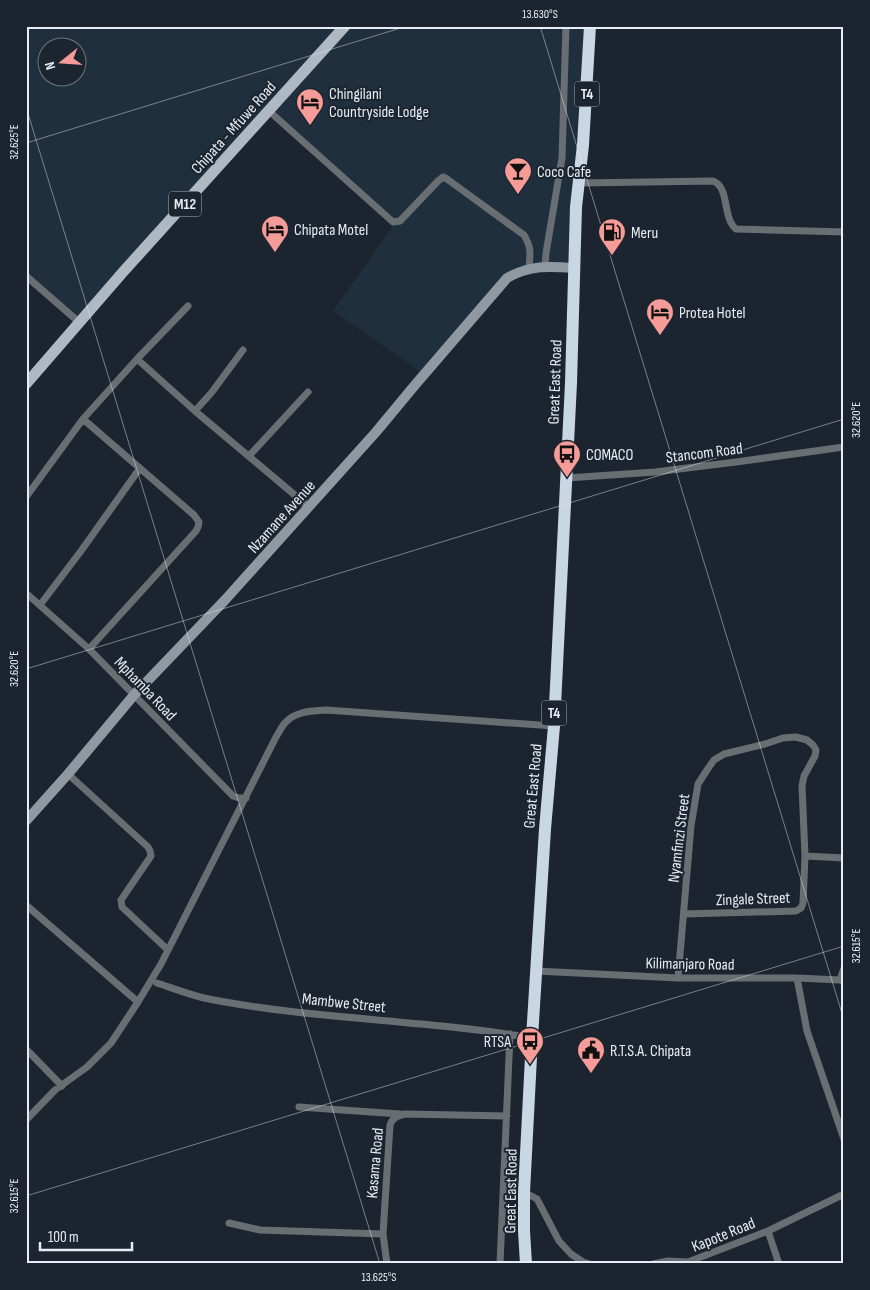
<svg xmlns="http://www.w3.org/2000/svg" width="870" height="1290" font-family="'Sofia Sans Condensed',sans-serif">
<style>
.built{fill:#202f3d;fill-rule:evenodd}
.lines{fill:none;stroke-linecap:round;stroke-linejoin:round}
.street{stroke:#696e73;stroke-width:7}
.secondary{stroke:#9098a1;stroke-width:10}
.primary{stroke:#aeb9c4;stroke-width:11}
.highway{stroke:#c9d6e4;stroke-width:12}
.ticks{fill:none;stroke:#e6edf4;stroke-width:1;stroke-opacity:0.45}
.labels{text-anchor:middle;stroke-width:4;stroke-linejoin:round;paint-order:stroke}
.shield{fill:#1c252f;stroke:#a9b1b9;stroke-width:1}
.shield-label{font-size:15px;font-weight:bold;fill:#e6edf4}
.poi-label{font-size:16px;fill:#e6edf4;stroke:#1c252f;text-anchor:start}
.street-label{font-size:16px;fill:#e6edf4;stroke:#1c252f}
.neatline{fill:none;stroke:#e6edf4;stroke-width:2}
.ticks-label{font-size:12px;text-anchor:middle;fill:#e6edf4}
</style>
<rect width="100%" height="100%" fill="#1c252f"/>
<!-- built -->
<path class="built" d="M26 26H585L574 268 507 278 424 374 333 311 396 222 269 112 80 323 26 273ZM48 48H78V78H48Z"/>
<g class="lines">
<!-- street -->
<path class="street" d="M269 111 393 222 400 221 438 181 443 177 447 179 524 235C532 248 530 255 529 268
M579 183 713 181C730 187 722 218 736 229L844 232
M545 266 546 253 562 158 566 26
M26 276 80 323
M137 359 195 411 309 507
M195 411 212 392 243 350
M83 419 194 515 199 522 198 527 196 531 89 649
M249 456 308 392
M567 478 655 472 736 462 844 447
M26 497 83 419 137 359 188 306
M26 593 89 649 233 796 239 798H246
M40 605 81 551 140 468
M68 774 148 847 150 851 151 856 121 900 122 907 168 950
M805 856 844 858
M26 905 138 1002
M536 971 678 978H797L840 980 844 981
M678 978 691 826 698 784 707 770 714 760 724 754 765 744 783 738 796 737 807 740 813 745 816 750 815 756 804 776 802 786 805 856 803 903 801 908 796 911 684 914
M797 978 807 1031 844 1139
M840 980 844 968
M157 983C172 988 188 994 204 998 312 1020 423 1019 532 1038
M26 1049 62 1086
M299 1107 400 1114
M26 1120 55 1090 87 1067 111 1043 138 1002 161 964 276 737C279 733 281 727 285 723 295 711 312 711 326 710L554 726
M524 1192 537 1199 559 1241 571 1254 583 1262 590 1264
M229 1223 260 1230 383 1234
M768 1231 844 1194
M387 1264 383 1234 390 1125C393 1117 397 1116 405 1114L507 1116
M500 1264 510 1034
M653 1264 668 1261 688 1262 768 1231 779 1264"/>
<!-- secondary -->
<path class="secondary" d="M26 821 68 774 134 695 225 600 376 432 415 385 507 278C530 265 549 266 574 268"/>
<!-- primary -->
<path class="primary" d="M26 384 123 272 345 26"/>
<!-- highway -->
<path class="highway" d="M526 1264 524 1231V1192L532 1038 545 829 554 726 571 383 576 207 583 145 590 26"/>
</g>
<!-- ticks -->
<path class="ticks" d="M540 26 844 1020M26 107 380 1264M26 143 407 26M26 669 844 419M26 1196 844 946"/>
<!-- icons -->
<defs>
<g id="hotel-pin" transform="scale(1.4375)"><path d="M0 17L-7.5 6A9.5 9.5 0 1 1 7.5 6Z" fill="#f59b98" stroke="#1c252f"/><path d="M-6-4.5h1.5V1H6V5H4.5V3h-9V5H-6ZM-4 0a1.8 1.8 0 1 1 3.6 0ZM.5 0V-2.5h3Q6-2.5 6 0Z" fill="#111"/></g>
<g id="bar-pin" transform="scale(1.4375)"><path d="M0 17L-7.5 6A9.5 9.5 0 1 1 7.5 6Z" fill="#f59b98" stroke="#1c252f"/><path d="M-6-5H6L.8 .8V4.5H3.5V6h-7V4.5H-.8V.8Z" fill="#111"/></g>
<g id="fuel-pin" transform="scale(1.4375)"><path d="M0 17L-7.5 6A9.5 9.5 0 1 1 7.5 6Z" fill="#f59b98" stroke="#1c252f"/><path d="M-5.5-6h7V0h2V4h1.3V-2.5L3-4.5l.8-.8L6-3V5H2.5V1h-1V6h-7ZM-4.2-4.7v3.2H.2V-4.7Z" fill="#111"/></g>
<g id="bus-pin" transform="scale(1.4375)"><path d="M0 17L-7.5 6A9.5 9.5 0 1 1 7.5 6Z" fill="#f59b98" stroke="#1c252f"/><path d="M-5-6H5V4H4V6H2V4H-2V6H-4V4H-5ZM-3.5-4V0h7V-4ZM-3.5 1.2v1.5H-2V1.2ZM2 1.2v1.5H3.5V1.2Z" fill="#111"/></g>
<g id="civic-pin" transform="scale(1.4375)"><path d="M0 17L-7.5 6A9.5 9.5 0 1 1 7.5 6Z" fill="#f59b98" stroke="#1c252f"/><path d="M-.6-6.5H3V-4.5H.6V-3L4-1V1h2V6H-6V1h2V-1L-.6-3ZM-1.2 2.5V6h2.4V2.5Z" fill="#111"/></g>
</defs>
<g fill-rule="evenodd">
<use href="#hotel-pin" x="310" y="102"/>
<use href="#bar-pin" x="518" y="171"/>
<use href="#hotel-pin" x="275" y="229"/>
<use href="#fuel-pin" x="612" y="232"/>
<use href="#hotel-pin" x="660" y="312"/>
<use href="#bus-pin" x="567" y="454"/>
<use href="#bus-pin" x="530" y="1041"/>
<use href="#civic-pin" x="591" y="1050"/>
</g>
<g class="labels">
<!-- shield labels -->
<g class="shield">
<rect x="574.5" y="81.5" width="25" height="25" rx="4"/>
<rect x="169" y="191.5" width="32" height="25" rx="4"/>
<rect x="541.5" y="700.5" width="25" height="25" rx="4"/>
</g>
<g class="shield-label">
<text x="587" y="99">T4</text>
<text x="185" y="209">M12</text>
<text x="554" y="718">T4</text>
</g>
<!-- poi labels -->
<g class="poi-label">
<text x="329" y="99">Chingilani<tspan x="329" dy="18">Countryside Lodge</tspan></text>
<text x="537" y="177">Coco Cafe</text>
<text x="294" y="235">Chipata Motel</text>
<text x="631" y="238">Meru</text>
<text x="679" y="318">Protea Hotel</text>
<text x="586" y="460">COMACO</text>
<text x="511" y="1047" text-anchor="end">RTSA</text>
<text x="610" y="1056">R.T.S.A. Chipata</text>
</g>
<!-- street labels -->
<g class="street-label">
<text transform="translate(233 127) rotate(-48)" y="6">Chipata - Mfuwe Road</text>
<text transform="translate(554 382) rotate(-88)" y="6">Great East Road</text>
<text transform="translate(704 452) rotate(-7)" y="6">Stancom Road</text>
<text transform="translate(281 516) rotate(-48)" y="6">Nzamane Avenue</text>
<text transform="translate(146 688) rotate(46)" y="6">Mphamba Road</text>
<text transform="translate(532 786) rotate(-85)" y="6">Great East Road</text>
<text transform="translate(678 838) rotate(-83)" y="6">Nyamfinzi Street</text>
<text transform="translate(753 898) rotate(-2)" y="6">Zingale Street</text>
<text transform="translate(690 963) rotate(1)" y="6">Kilimanjaro Road</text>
<text transform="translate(344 1002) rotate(6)" y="6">Mambwe Street</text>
<text transform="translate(374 1163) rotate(-85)" y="6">Kasama Road</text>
<text transform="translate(510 1191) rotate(-89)" y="6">Great East Road</text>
<text transform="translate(723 1234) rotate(-22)" y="6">Kapote Road</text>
</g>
</g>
<!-- border -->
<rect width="870" height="1290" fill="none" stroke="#1c252f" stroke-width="55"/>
<!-- north arrow -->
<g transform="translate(62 62) rotate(253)"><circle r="24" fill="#1c252f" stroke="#6d757e"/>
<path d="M0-4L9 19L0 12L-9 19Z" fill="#f59b98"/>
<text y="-8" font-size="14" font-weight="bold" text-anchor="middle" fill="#e6edf4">N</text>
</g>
<!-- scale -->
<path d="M40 1242v8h92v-8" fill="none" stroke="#e6edf4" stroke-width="2.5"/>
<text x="48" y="1242" font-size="15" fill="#e6edf4" stroke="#1c252f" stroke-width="4" paint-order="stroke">100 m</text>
<rect x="28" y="28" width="814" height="1234" class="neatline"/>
<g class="ticks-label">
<text x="540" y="18">13.630°S</text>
<text transform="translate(14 142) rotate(-90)" y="4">32.625°E</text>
<text transform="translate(856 420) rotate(-90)" y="4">32.620°E</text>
<text transform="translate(14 669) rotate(-90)" y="4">32.620°E</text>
<text transform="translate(856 946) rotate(-90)" y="4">32.615°E</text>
<text transform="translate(14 1196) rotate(-90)" y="4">32.615°E</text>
<text x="379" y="1281">13.625°S</text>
</g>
</svg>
